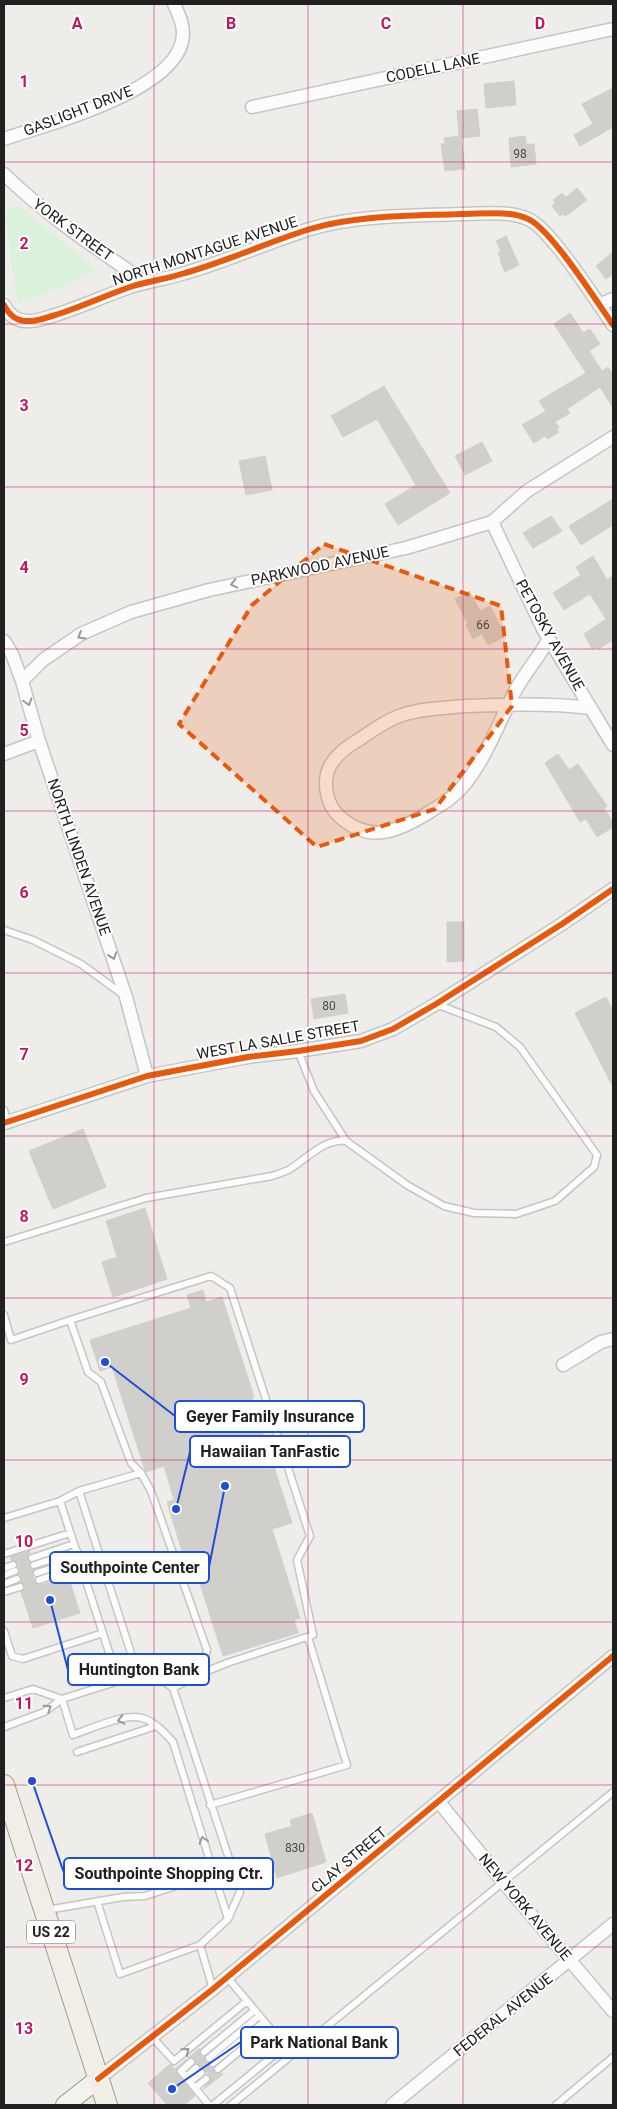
<svg xmlns="http://www.w3.org/2000/svg" width="617" height="2109" font-family="Roboto,sans-serif">
<style>
.park{fill:#daf2db}
.building{fill:#d1cfcc;stroke:#d1cfcb}
.lines{fill:none;stroke-linecap:round;stroke-linejoin:round}
.service-casing{stroke:#c5c5c4;stroke-width:9}
.minor-casing{stroke:#c5c5c4;stroke-width:15}
.secondary-casing{stroke:#959783;stroke-width:20}
.primary-casing{stroke:#a39c88;stroke-width:22}
.service{stroke:#fcfcfc;stroke-width:6}
.minor{stroke:#fcfcfc;stroke-width:12}
.secondary{stroke:#f2f3ed;stroke-width:18}
.primary{stroke:#f1ede7;stroke-width:20}
.cycleway-casing{stroke:#fff;stroke-width:9}
.cycleway{stroke:#e8590c;stroke-width:6}
.oneway{stroke:#999}
.marked{fill:#e8590c;fill-opacity:0.2;stroke:#e8590c;stroke-width:4;stroke-dasharray:10 6;stroke-linejoin:round}
.grid{fill:none;stroke:#c2185b;stroke-width:1;stroke-opacity:0.55}
.labels{text-anchor:middle;stroke-width:4;stroke-linejoin:round;paint-order:stroke}
.number-label{font-size:12px;fill:#4c4c4b}
.shield{fill:#fff;stroke:#636363;stroke-width:1}
.shield-label{font-size:14px;font-weight:bold;fill:#202020}
.street-label{font-size:15px;fill:#202020;stroke:#fff}
.grid-label{font-size:16px;text-anchor:middle;font-weight:bold;fill:#c2185b;stroke:#fff;stroke-width:4;stroke-linejoin:round;paint-order:stroke}
.leader{fill:none;stroke:#1d4ed8;stroke-width:2}
.callout-dot{fill:#1d4ed8;stroke:#fff;stroke-width:2}
.callout{fill:#fff;stroke:#1d4ed8;stroke-width:2}
.callout-label{font-size:16px;text-anchor:middle;font-weight:bold;fill:#202020}
</style>
<rect width="100%" height="100%" fill="#eeedea"/>
<!-- park -->
<path class="park" d="M14 207H20L97 270 61 287 18 304 5 216 8 209Z"/>
<!-- building -->
<path class="building" d="M514 81 516 105 486 108 484 84Z
M613 88V127L580 146 574 135 593 124 582 104Z
M477 109 480 136 461 138 465 169 445 171 441 144H445L444 138 459 136 457 111Z
M525 136 526 144H534L536 164 511 167 509 138Z
M577 188 587 200 566 216 563 214 560 216 552 206 555 203 553 200 562 193 566 197Z
M506 236 519 265 505 272 500 261 501 260 498 253 501 252 496 241Z
M613 252V274L606 279 596 266Z
M570 313 583 333 590 329 600 344 589 351 602 371 608 367 613 375V408L600 387 567 409 570 413 555 422 559 428 556 429 559 432 548 439 545 436 534 443 522 425 546 411 539 401 586 373 554 324Z
M384 386 450 493 398 525 385 504 416 485 377 419 343 437 331 416Z
M482 442 492 461 465 475 455 456Z
M265 456 272 490 246 495 239 461Z
M613 499V525L581 545 569 526Z
M551 516 562 531 533 548 523 533Z
M593 556 607 580 613 576V640L598 649 596 647 592 649 584 634 606 619 590 594 564 610 553 593 581 575 576 567Z
M469 591 480 611 490 606 506 636 488 645 482 634 473 639 466 625 468 624 455 599Z
M558 754 569 770 578 764 607 806 604 808 613 823V827L597 837 586 819 580 822 545 763Z
M447 922H464V961L447 962Z
M345 994 348 1013 314 1019 311 999Z
M606 997 613 1011V1087L575 1013Z
M83 1129 106 1187 53 1209 29 1151Z
M145 1208 167 1279 113 1297 102 1262 117 1257 106 1221Z
M203 1290 206 1302 222 1297 254 1397H252L264 1438 259 1439 268 1469 274 1467 292 1523 272 1529 300 1618 294 1620 298 1633 223 1656 190 1552 183 1554 167 1502 174 1500 164 1466 146 1472 145 1470 112 1367 100 1371 90 1340 191 1308 187 1295Z
M30 1551 27 1559 30 1562 29 1567 33 1570 32 1574 35 1583 41 1585 68 1576 80 1613 33 1628 21 1592 25 1586 21 1582 22 1578 19 1574 20 1570 17 1562 11 1560V1557Z
M312 1813 326 1862 277 1878 265 1834 292 1826 290 1820Z
M200 2048V2055L204 2057 205 2061 213 2068 215 2073 223 2074 203 2090 210 2081V2076L196 2063 194 2058H188Z
M187 2059 177 2068 176 2072 195 2096 184 2105H167L148 2083 170 2064 175 2069Z"/>
<g class="lines">
<!-- service casing -->
<g class="service-casing">
<path id="service" d="M4 930 33 940 81 964 125 996
M298 1051 314 1091 346 1141 407 1185 444 1206 474 1213 516 1214 555 1201 594 1167 597 1155 520 1047 496 1027 436 1004
M4 1110 7 1122
M4 1242 146 1198 272 1176C278 1174 285 1172 290 1169 308 1158 323 1139 346 1141
M4 1315 11 1340 70 1320 88 1372 101 1382 131 1463 141 1473 151 1491 207 1650 200 1674 173 1688
M70 1320 211 1276 230 1288 310 1536 297 1560 313 1635 227 1663 200 1674
M79 1491 138 1675
M60 1501 118 1680
M4 1518 60 1501 79 1491 141 1473
M4 1554 70 1533
M32 1558 74 1544
M34 1565 77 1551
M4 1568 13 1565
M37 1573 79 1559
M4 1575 15 1571
M39 1580 81 1566
M4 1584 17 1579
M4 1592 20 1587
M4 1631 12 1656 23 1659 103 1633
M4 1698 33 1689 62 1699 44 1712 4 1727
M77 1752 156 1726
M210 1805 347 1765 308 1637
M97 1901 120 1974 200 1945
M47 1910 123 1897 145 1896 214 1874
M213 1989 200 1945 228 1919 240 1892 173 1688 162 1680 138 1675 62 1699 73 1735C90 1729 124 1713 142 1718 154 1721 165 1733 173 1742L228 1919
M152 2037 174 2061 247 2001
M204 2052 255 2010
M209 2058 259 2016
M191 2062 181 2071 209 2105
M213 2063 264 2022
M218 2069 268 2027
M186 2077 196 2068
M190 2082 201 2073
M195 2088 206 2079
M213 2105 285 2046 227 1977
M231 2105 613 1792
M556 2105 613 2057"/>
</g>
<!-- minor casing -->
<g class="minor-casing">
<path id="minor" d="M252 107 613 29
M4 139C47 124 184 90 183 33 183 22 178 13 174 4
M4 174C47 216 96 248 145 282
M4 305C9 315 17 322 30 321 37 321 45 318 52 316 79 308 104 296 130 287 148 281 167 279 185 273 228 261 268 242 310 229 357 215 413 216 461 214 483 214 508 210 528 219 550 228 597 302 613 325
M599 305 613 299
M492 522 543 629 613 745
M549 639C539 657 524 674 514 693 498 724 480 774 453 796 446 803 436 807 428 813 397 832 369 844 339 816 328 806 324 789 327 774 331 758 346 747 360 739 373 730 387 720 402 715 423 708 445 708 466 706 508 704 549 703 591 708
M4 641 12 654 22 681 39 741 126 997 147 1076
M22 681 43 660 81 634 131 612 209 590 406 548 492 522 527 491 613 437
M4 754 39 741
M4 1123 147 1076 248 1057 298 1051 361 1041 393 1029 436 1004 562 924 613 889
M563 1365 601 1342 613 1339
M439 1802 504 1883 613 2011
M98 2079 213 1989 613 1656
M392 2105 613 1924"/>
</g>
<!-- secondary casing -->
<g class="secondary-casing">
<path id="secondary" d="M65 2105 98 2079"/>
</g>
<!-- primary casing -->
<g class="primary-casing">
<path id="primary" d="M4 1785 107 2105"/>
</g>
<!-- service -->
<use href="#service" class="service"/>
<!-- minor -->
<use href="#minor" class="minor"/>
<!-- secondary -->
<use href="#secondary" class="secondary"/>
<!-- primary -->
<use href="#primary" class="primary"/>
<!-- cycleway casing -->
<g class="cycleway-casing">
<path id="cycleway" d="M4 305C9 315 17 322 30 321 37 321 45 318 52 316 79 308 104 296 130 287 148 281 167 279 185 273 228 261 268 242 310 229 357 215 413 216 461 214 483 214 508 210 528 219 550 228 597 302 613 325
M4 1123 147 1076 248 1057 298 1051 361 1041 393 1029 436 1004 562 924 613 889
M98 2079 213 1989 613 1656"/>
</g>
<!-- cycleway -->
<use href="#cycleway" class="cycleway"/>
</g>
<!-- one-way arrows -->
<defs><path id="oneway-chevron" d="M-2-3.5L2.5 0L-2 3.5" fill="none" stroke-width="1.6" stroke-linecap="round" stroke-linejoin="round" transform="scale(1.25)"/></defs>
<g class="oneway">
<use href="#oneway-chevron" transform="translate(234 584) rotate(167)"/>
<use href="#oneway-chevron" transform="translate(81 636) rotate(150)"/>
<use href="#oneway-chevron" transform="translate(28 702) rotate(74)"/>
<use href="#oneway-chevron" transform="translate(113 956) rotate(71)"/>
<use href="#oneway-chevron" transform="translate(48 1708) rotate(-34)"/>
<use href="#oneway-chevron" transform="translate(121 1720) rotate(167)"/>
<use href="#oneway-chevron" transform="translate(203 1840) rotate(-108)"/>
<use href="#oneway-chevron" transform="translate(186 2051) rotate(-39)"/>
</g>
<!-- marked area -->
<path class="marked" d="M324 544 501 606 512 706 435 809 317 847 179 724 252 605Z"/>
<!-- grid -->
<path class="grid" d="M154 4V2105M308 4V2105M463 4V2105M4 162H613M4 324H613M4 487H613M4 649H613M4 811H613M4 973H613M4 1136H613M4 1298H613M4 1460H613M4 1622H613M4 1785H613M4 1947H613"/>
<g class="labels">
<!-- number labels -->
<g class="number-label">
<text x="520" y="158">98</text>
<text x="483" y="629">66</text>
<text x="329" y="1010">80</text>
<text x="295" y="1852">830</text>
</g>
<!-- shield labels -->
<rect class="shield" x="27" y="1920.5" width="48" height="23" rx="4"/>
<g class="shield-label">
<text x="51" y="1937">US 22</text>
</g>
<!-- street labels -->
<g class="street-label">
<text transform="translate(433 68) rotate(-12)" y="5">CODELL LANE</text>
<text transform="translate(78 111) rotate(-21)" y="5">GASLIGHT DRIVE</text>
<text transform="translate(73 230) rotate(36)" y="5">YORK STREET</text>
<text transform="translate(205 251) rotate(-18)" y="5">NORTH MONTAGUE AVENUE</text>
<text transform="translate(320 566) rotate(-12)" y="5">PARKWOOD AVENUE</text>
<text transform="translate(550 635) rotate(61)" y="5">PETOSKY AVENUE</text>
<text transform="translate(79 857) rotate(71)" y="5">NORTH LINDEN AVENUE</text>
<text transform="translate(278 1040) rotate(-10)" y="5">WEST LA SALLE STREET</text>
<text transform="translate(349 1860) rotate(-40)" y="5">CLAY STREET</text>
<text transform="translate(525 1907) rotate(50)" y="5">NEW YORK AVENUE</text>
<text transform="translate(503 2015) rotate(-39)" y="5">FEDERAL AVENUE</text>
</g>
</g>
<g class="grid-label">
<text x="77" y="29">A</text>
<text x="231" y="29">B</text>
<text x="386" y="29">C</text>
<text x="540" y="29">D</text>
<text x="24" y="87">1</text>
<text x="24" y="249">2</text>
<text x="24" y="411">3</text>
<text x="24" y="573">4</text>
<text x="24" y="736">5</text>
<text x="24" y="898">6</text>
<text x="24" y="1060">7</text>
<text x="24" y="1222">8</text>
<text x="24" y="1385">9</text>
<text x="24" y="1547">10</text>
<text x="24" y="1709">11</text>
<text x="24" y="1871">12</text>
<text x="24" y="2034">13</text>
</g>
<!-- callouts -->
<path class="leader" d="M105 1362L175 1416M176 1509L190 1452M225 1486L209 1567M50 1600L68 1670M32 1781L64 1873M172 2089L241 2042"/>
<g class="callout-dot">
<circle cx="105" cy="1362" r="5"/>
<circle cx="176" cy="1509" r="5"/>
<circle cx="225" cy="1486" r="5"/>
<circle cx="50" cy="1600" r="5"/>
<circle cx="32" cy="1781" r="5"/>
<circle cx="172" cy="2089" r="5"/>
</g>
<g class="callout">
<rect x="175" y="1401" width="189" height="31" rx="5"/>
<rect x="190" y="1436" width="160" height="31" rx="5"/>
<rect x="50" y="1552" width="159" height="31" rx="5"/>
<rect x="68" y="1654" width="141" height="31" rx="5"/>
<rect x="64" y="1858" width="209" height="31" rx="5"/>
<rect x="241" y="2027" width="157" height="31" rx="5"/>
</g>
<g class="callout-label">
<text x="270" y="1422">Geyer Family Insurance</text>
<text x="270" y="1457">Hawaiian TanFastic</text>
<text x="130" y="1573">Southpointe Center</text>
<text x="139" y="1675">Huntington Bank</text>
<text x="169" y="1879">Southpointe Shopping Ctr.</text>
<text x="319" y="2048">Park National Bank</text>
</g>
<!-- border -->
<rect width="617" height="2109" fill="none" stroke="#202020" stroke-width="10"/>
</svg>
